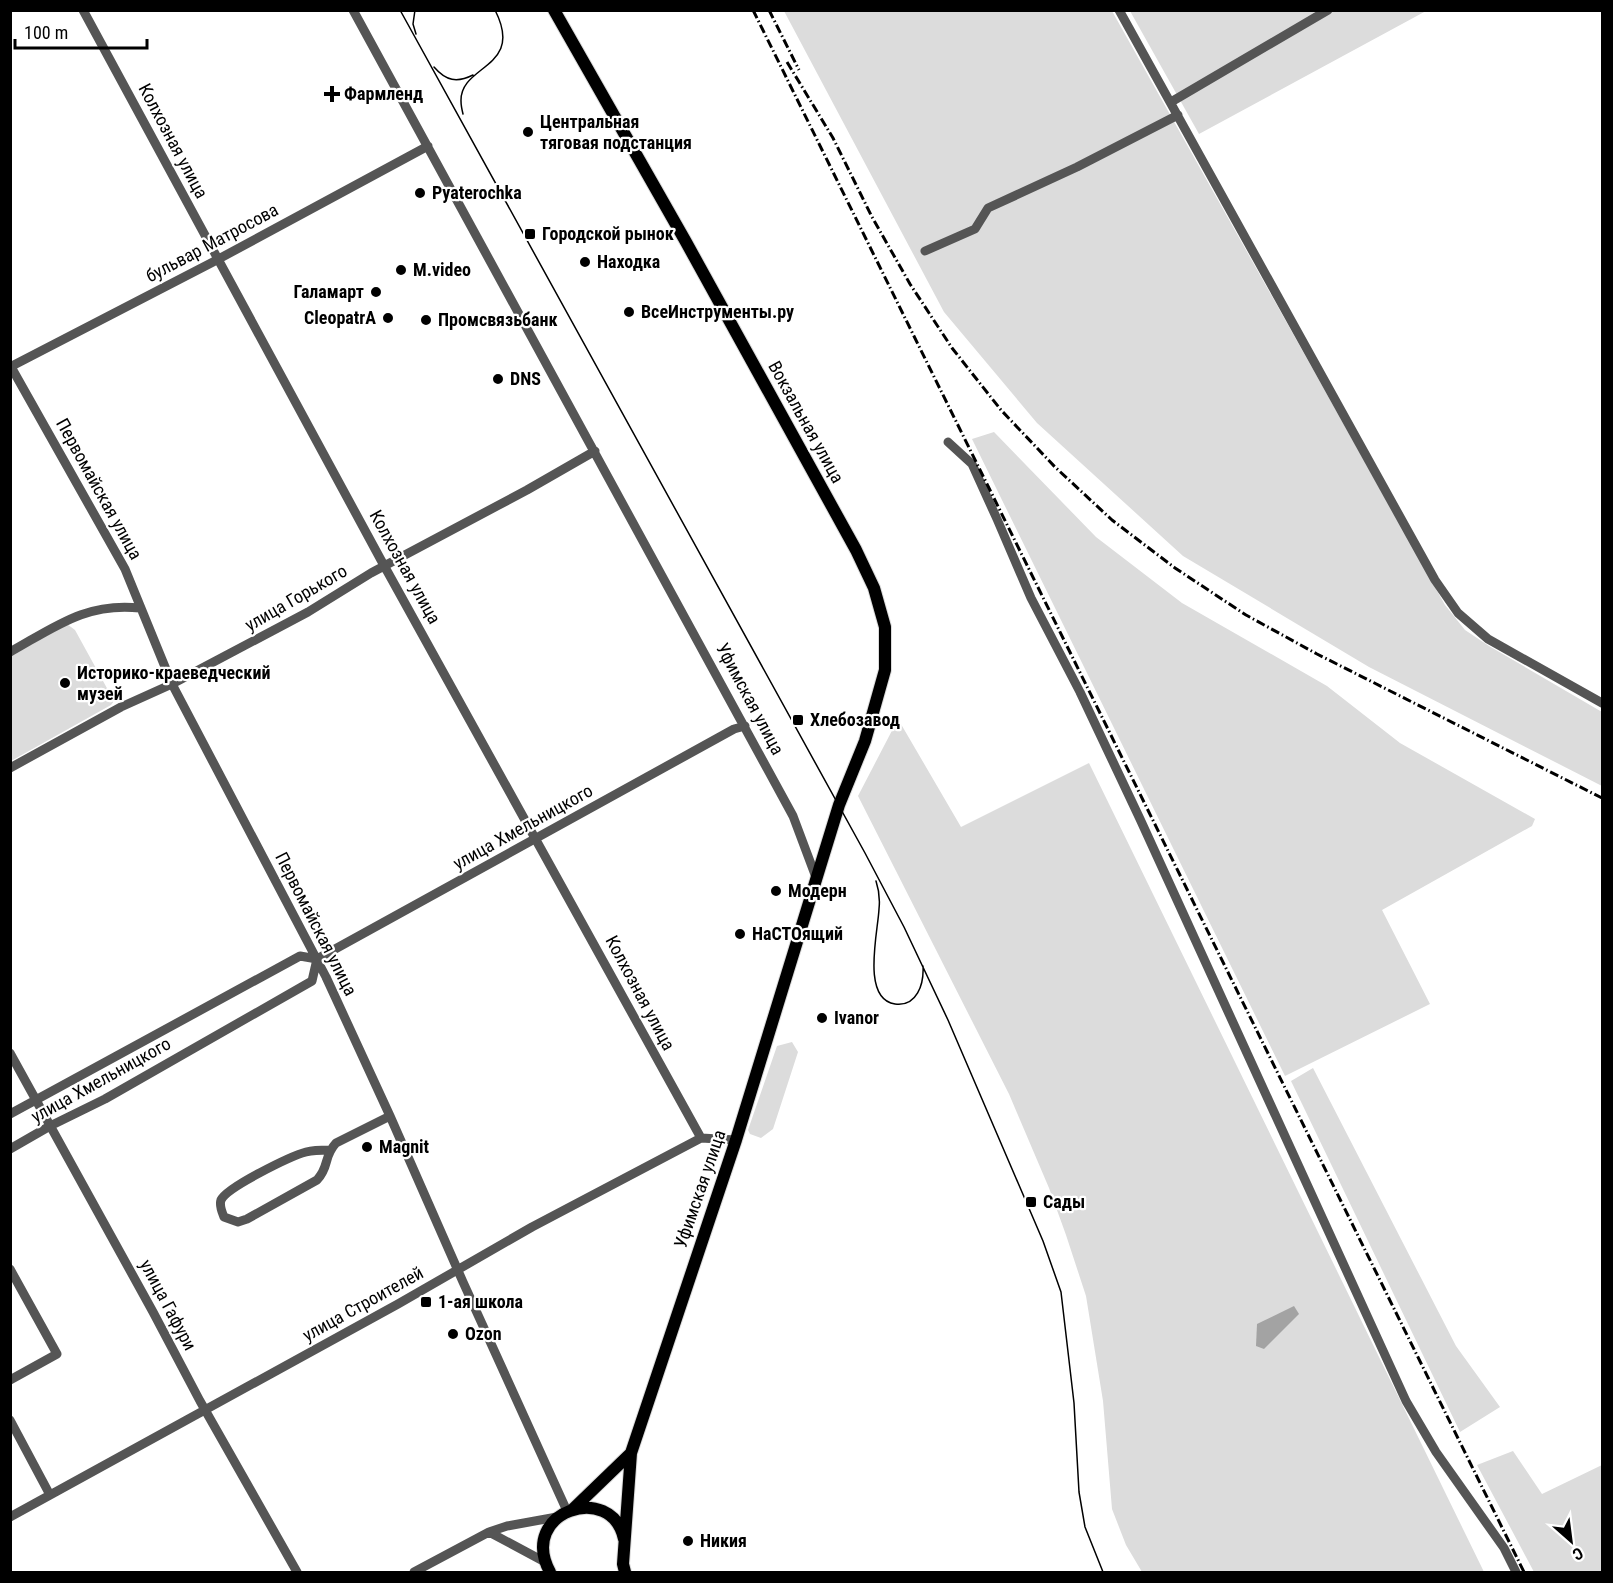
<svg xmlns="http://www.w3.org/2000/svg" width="1613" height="1583" font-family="'Roboto Condensed',sans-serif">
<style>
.green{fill:#dcdcdc}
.water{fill:#a3a3a3}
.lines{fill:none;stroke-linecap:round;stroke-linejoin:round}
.major-casing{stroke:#dbdbdb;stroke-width:14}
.minor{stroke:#555;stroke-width:9}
.major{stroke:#000;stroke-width:12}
.tram{stroke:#000;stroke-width:1.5}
.rail{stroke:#000;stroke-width:3;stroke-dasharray:9 3 1.5 3;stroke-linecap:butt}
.poi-dot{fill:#000;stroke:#fff;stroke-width:2}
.labels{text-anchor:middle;stroke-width:4.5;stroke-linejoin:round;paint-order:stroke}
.poi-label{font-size:18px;font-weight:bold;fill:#000;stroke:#fff;text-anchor:start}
.street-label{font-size:18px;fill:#000;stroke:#fff}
</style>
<rect width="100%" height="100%" fill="#fff"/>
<!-- green -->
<path class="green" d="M784 11H1112L1445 605 1465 630 1489 646 1602 712V786L1369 667 1183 556 1037 423 944 312Z
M1130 11H1426L1199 134Z
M994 432 1096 537 1182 603 1327 686 1400 743 1535 819 1532 826 1382 910 1430 1004 1285 1076 972 439Z
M67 624 75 630 114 701 111 705 11 761 10 656Z
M898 719 961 827 1089 763 1484 1572H1142L1126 1545 1112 1509 1103 1401 1086 1296 1066 1235 1049 1188 1009 1094 858 796Z
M792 1042 798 1052 773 1129 761 1138 750 1134 748 1130 777 1046Z
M1313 1068 1456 1346 1500 1407 1460 1432 1291 1081Z
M1513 1451 1542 1494 1602 1465V1572H1534L1477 1465Z"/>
<!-- water -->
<path class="water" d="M1294 1306 1299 1314 1264 1349 1256 1346 1257 1324Z"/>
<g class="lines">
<!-- major casing -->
<g class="major-casing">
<path id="major" d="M554 10 686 242 856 550 874 588 885 627V670L865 741 839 805 736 1140 631 1453 623 1564 625 1572
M573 1509 631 1453
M550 1572C517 1511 612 1481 624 1539"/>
</g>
<!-- minor -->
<path class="minor" d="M83 10 381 560 701 1138
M353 10 793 816 817 880
M1119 10 1435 580 1458 613 1488 639 1602 703
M1171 102 1328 10
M925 251 975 229 988 208 1077 167 1178 115
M10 365 125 569 172 684 326 977 390 1116 463 1282 567 1511
M10 367 213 262 428 146
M948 442 972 464 997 519 1031 598 1080 692 1140 819 1406 1401 1436 1452 1504 1548 1516 1572
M10 652C55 627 86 602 140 608
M10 768 121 707 172 684 308 612 371 573 527 490 595 451
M10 1053 153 1312 200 1401 297 1572
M10 1114 300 956 317 959 734 729 745 726
M10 1149 50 1126 105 1099 312 981 317 959
M329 1150C321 1150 314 1150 306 1152 291 1156 227 1187 221 1200 219 1206 222 1212 224 1217L238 1222 247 1219 317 1180C330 1166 323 1157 336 1143L390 1116
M10 1269 57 1354 10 1380
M10 1420 50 1495
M10 1517 398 1304 532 1227 701 1138 736 1140
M489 1532 545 1562
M414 1572 489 1532 507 1526 557 1517"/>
<!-- major -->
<use href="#major" class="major"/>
<!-- tram -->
<path class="tram" d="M400 10 865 853 904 927 948 1020 1043 1241 1061 1292 1074 1403 1079 1492 1085 1527 1103 1572
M415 10 413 24 416 34
M434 67C446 81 457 83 473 75
M463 114C462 110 461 105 461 101 460 64 525 69 495 10
M876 881C879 890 880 900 879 909 878 932 861 999 895 1004 917 1007 924 984 923 966"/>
<!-- rail -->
<path class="rail" d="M753 10 1524 1572
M769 10 799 70
M787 62 833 138 872 217 910 284 952 348 1001 410 1055 467 1112 520 1175 568 1246 615 1317 654 1602 798"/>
</g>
<!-- markers -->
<g class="poi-dot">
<path d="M329 85h6v6h6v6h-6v6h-6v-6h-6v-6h6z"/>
<circle cx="528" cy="132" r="6"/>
<circle cx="420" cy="193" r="6"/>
<rect x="524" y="228" width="12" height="12" rx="3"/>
<circle cx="585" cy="262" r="6"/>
<circle cx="401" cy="270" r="6"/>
<circle cx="376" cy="292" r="6"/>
<circle cx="629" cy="312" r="6"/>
<circle cx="388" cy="318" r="6"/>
<circle cx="426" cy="320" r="6"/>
<circle cx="498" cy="379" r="6"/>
<circle cx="65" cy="683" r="6"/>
<rect x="792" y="714" width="12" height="12" rx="3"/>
<circle cx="776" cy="891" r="6"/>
<circle cx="740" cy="934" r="6"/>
<circle cx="822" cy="1018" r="6"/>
<circle cx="367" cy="1147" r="6"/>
<rect x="1025" y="1196" width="12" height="12" rx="3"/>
<rect x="420" y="1296" width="12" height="12" rx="3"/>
<circle cx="453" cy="1334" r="6"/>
<circle cx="688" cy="1541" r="6"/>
</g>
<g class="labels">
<!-- poi labels -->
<g class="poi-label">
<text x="344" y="100">Фармленд</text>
<text x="540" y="128">Центральная<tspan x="540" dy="21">тяговая подстанция</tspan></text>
<text x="432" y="199">Pyaterochka</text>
<text x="542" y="240">Городской рынок</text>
<text x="597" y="268">Находка</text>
<text x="413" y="276">M.video</text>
<text x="364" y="298" text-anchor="end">Галамарт</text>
<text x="641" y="318">ВсеИнструменты.ру</text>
<text x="376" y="324" text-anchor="end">CleopatrA</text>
<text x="438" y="326">Промсвязьбанк</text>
<text x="510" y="385">DNS</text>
<text x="77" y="679">Историко-краеведческий<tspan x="77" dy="21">музей</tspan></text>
<text x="810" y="726">Хлебозавод</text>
<text x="788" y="897">Модерн</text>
<text x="752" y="940">НаСТОящий</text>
<text x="834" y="1024">Ivanor</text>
<text x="379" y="1153">Magnit</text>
<text x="1043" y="1208">Сады</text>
<text x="438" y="1308">1-ая школа</text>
<text x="465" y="1340">Ozon</text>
<text x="700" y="1547">Никия</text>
</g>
<!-- street labels -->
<g class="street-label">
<text transform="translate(173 141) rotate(62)" y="6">Колхозная улица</text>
<text transform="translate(212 243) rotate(-28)" y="6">бульвар Матросова</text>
<text transform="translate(806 422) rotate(61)" y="6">Вокзальная улица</text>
<text transform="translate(99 489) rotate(61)" y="6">Первомайская улица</text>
<text transform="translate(405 567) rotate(61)" y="6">Колхозная улица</text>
<text transform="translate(296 598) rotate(-30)" y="6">улица Горького</text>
<text transform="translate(750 699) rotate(62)" y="6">Уфимская улица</text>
<text transform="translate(523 827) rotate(-29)" y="6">улица Хмельницкого</text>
<text transform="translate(316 924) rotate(63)" y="6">Первомайская улица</text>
<text transform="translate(640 993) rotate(62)" y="6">Колхозная улица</text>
<text transform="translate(101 1080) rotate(-29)" y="6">улица Хмельницкого</text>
<text transform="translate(700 1189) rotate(-71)" y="6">Уфимская улица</text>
<text transform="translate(363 1304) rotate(-29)" y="6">улица Строителей</text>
<text transform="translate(168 1305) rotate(62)" y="6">улица Гафури</text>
</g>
</g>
<!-- border -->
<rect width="1613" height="1583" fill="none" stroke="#000000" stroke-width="24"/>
<!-- north arrow -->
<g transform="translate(1571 1541) rotate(152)" stroke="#ffffff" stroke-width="4.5" paint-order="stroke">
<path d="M0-4.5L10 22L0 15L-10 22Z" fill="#000000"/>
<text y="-9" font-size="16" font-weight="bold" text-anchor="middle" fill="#000000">С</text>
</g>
<!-- scale -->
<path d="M15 39v9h132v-9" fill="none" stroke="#000000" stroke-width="3"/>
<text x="24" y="39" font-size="18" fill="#000000" stroke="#ffffff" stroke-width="4.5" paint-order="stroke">100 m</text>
</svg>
